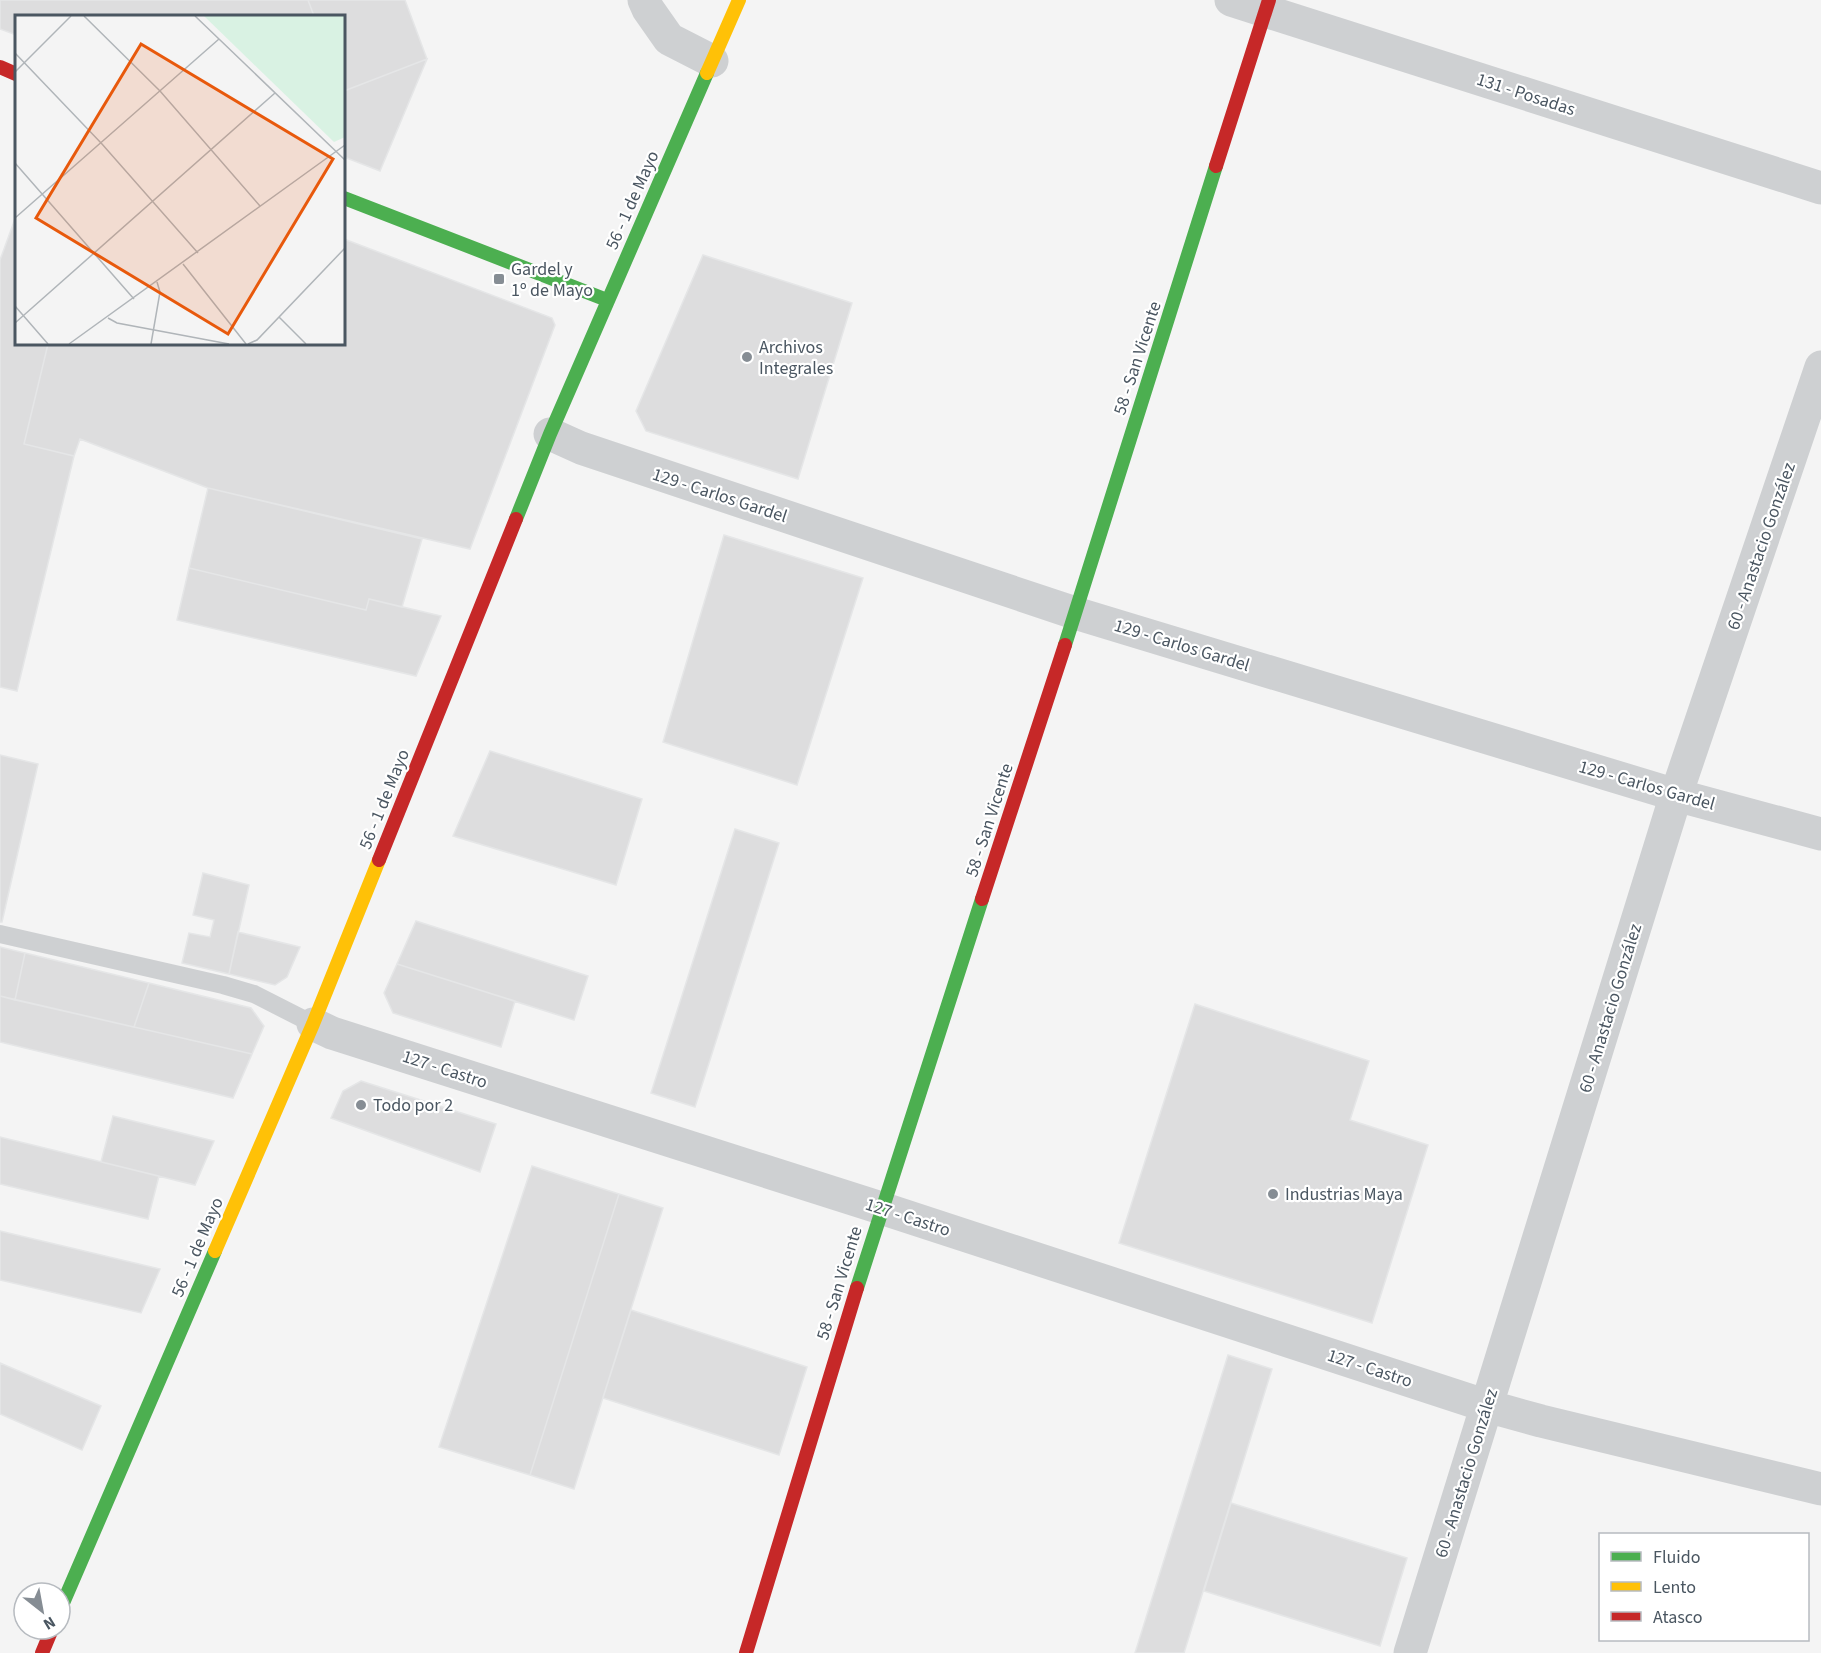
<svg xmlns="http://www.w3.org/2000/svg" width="1821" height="1653" font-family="'Source Sans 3',sans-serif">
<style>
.building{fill:#ddddde;stroke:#e5e6e7;stroke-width:1.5}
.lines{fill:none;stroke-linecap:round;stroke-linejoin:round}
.lane{stroke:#ced0d2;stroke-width:18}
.street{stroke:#ced0d2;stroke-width:33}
.fast{stroke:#4caf50;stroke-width:14}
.slow{stroke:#ffc107;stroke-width:14}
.jam{stroke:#c62828;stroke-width:14}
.poi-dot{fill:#868d94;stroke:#fff;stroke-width:2}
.labels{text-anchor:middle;stroke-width:4.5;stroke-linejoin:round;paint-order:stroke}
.street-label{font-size:18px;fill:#4a5661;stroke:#fff}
.poi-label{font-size:18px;fill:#4a5661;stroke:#fff;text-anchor:start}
.inset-road{fill:none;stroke:#b0b5b9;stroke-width:1.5}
.view{fill:#e8590c;fill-opacity:0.15;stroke:#e8590c;stroke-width:3}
.inset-edge{fill:none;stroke:#4a5661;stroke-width:3}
</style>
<rect width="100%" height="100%" fill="#f4f4f4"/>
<!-- building -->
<path class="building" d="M0 0H308L314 16H16V35L0 29Z
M308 0H405L427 59 344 91V16H314Z
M427 59 380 171 344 157V91Z
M16 216V344H48L24 444 74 456 17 691 0 687V260Z
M344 239 552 318 555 325 470 549 208 488 80 439 74 456 24 444 48 344H344Z
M703 255 852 303 798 479 646 431 636 411Z
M208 488 422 539 402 607 369 599 366 610 189 568Z
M724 535 863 578 797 785 663 742Z
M189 568 366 610 369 599 441 616 416 676 177 620Z
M490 751 642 799 616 885 453 836Z
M0 755 38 764 2 922H0Z
M735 829 779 843 695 1107 651 1093Z
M203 873 249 885 229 974 182 963 189 933 210 937 214 920 193 915Z
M416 921 588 976 574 1020 397 964Z
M238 932 300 947 287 977 275 985 229 974Z
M0 947 25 953 15 1000 0 996Z
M25 953 149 983 134 1027 15 1000Z
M397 964 515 1001 501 1047 393 1013 384 993Z
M149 983 251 1008 264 1026 252 1054 134 1027Z
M0 996 134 1027 252 1054 233 1098 0 1042Z
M1195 1004 1369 1061 1350 1120 1428 1145 1372 1323 1119 1243Z
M361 1081 496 1124 480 1172 331 1118 343 1091Z
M113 1116 214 1141 195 1185 101 1162Z
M0 1137 159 1176 148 1219 0 1184Z
M532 1166 619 1194 530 1475 439 1447Z
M619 1194 663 1208 574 1489 530 1475Z
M0 1231 160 1269 141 1313 0 1280Z
M631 1310 807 1367 779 1455 603 1398Z
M1228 1355 1272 1369 1184 1653H1135Z
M0 1363 101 1406 82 1450 0 1414Z
M1231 1503 1407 1558 1380 1646 1204 1591Z"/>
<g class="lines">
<!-- lane -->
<path class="lane" d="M0 934 223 985 254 994 313 1024"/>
<!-- street -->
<path class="street" d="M644 0 648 9 669 39 712 61
M1231 0 1821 188
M550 434 581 448 1075 613 1676 795 1821 834
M313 1024 332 1033 881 1208 1487 1406 1541 1421 1821 1489
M1410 1653 1676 795 1821 367"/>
<!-- fast -->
<path class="fast" d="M344 198 607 300
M516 519 550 434 707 73
M1065 645 1216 166
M857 1288 982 899
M60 1610 215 1251"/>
<!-- slow -->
<path class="slow" d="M707 73 739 0
M215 1251 313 1024 379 860"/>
<!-- jam -->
<path class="jam" d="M0 67 16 74
M1216 166 1269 0
M379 860 516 519
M982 899 1065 645
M42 1653 52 1629
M746 1653 857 1288"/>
</g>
<!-- markers -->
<g class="poi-dot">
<rect x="493" y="273" width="12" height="12" rx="3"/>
<circle cx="747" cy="357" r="6"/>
<circle cx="361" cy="1105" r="6"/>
<circle cx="1273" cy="1194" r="6"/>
</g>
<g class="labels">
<!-- street labels -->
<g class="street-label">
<text transform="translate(1526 94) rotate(18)" y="6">131 - Posadas</text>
<text transform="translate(632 200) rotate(-66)" y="6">56 - 1 de Mayo</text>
<text transform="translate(1137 358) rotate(-72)" y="6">58 - San Vicente</text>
<text transform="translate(720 495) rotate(18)" y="6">129 - Carlos Gardel</text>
<text transform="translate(1761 546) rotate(-71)" y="6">60 - Anastacio González</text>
<text transform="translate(1182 645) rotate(17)" y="6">129 - Carlos Gardel</text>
<text transform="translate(1647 785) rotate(16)" y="6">129 - Carlos Gardel</text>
<text transform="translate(384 799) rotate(-68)" y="6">56 - 1 de Mayo</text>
<text transform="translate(989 820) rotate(-72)" y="6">58 - San Vicente</text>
<text transform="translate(1610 1008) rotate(-73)" y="6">60 - Anastacio González</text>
<text transform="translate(445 1069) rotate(18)" y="6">127 - Castro</text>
<text transform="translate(908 1217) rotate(18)" y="6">127 - Castro</text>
<text transform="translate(197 1247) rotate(-67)" y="6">56 - 1 de Mayo</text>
<text transform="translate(839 1283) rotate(-73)" y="6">58 - San Vicente</text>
<text transform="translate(1370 1368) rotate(18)" y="6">127 - Castro</text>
<text transform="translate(1466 1473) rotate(-73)" y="6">60 - Anastacio González</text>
</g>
<!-- poi labels -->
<g class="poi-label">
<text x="511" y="275">Gardel y<tspan x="511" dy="21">1º de Mayo</tspan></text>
<text x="759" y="353">Archivos<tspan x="759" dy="21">Integrales</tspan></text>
<text x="373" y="1111">Todo por 2</text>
<text x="1285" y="1200">Industrias Maya</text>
</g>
</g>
<!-- overview -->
<g transform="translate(15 15)">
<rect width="330" height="330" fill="#f4f4f4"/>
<path d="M189 1H330V122L319 127Z" fill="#d9f2e3"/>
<path class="inset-road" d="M69 1 145 76 245 191M180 1 330 145M0 38 87 129 183 238M0 57 56 1M0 148 119 284M0 203 204 24M168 249 231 329M0 291 33 329M264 302 291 329M93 303 102 308 214 329M0 308 260 78M54 329 330 130M136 329 145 277 142 267M233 329 242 325 330 233"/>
<path class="view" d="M126 29 318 144 213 319 21 203Z"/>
<rect width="330" height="330" class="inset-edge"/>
</g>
<!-- legend -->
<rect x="1599" y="1533" width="210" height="108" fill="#ffffff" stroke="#b7bbc0" stroke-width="1.5"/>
<rect x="1611" y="1552" width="30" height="9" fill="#4caf50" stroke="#b7bbc0" stroke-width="1.5"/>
<text x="1653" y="1563" font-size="18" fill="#4a5661">Fluido</text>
<rect x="1611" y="1582" width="30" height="9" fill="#ffc107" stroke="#b7bbc0" stroke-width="1.5"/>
<text x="1653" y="1593" font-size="18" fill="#4a5661">Lento</text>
<rect x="1611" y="1612" width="30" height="9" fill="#c62828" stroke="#b7bbc0" stroke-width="1.5"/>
<text x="1653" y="1623" font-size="18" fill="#4a5661">Atasco</text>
<!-- north arrow -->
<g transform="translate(42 1611) rotate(149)"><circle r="28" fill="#ffffff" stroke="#b7bbc0" stroke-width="1.5"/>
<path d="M0-4.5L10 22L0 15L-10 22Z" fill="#868d94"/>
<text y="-9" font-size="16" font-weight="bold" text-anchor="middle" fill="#4a5661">N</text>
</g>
</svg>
